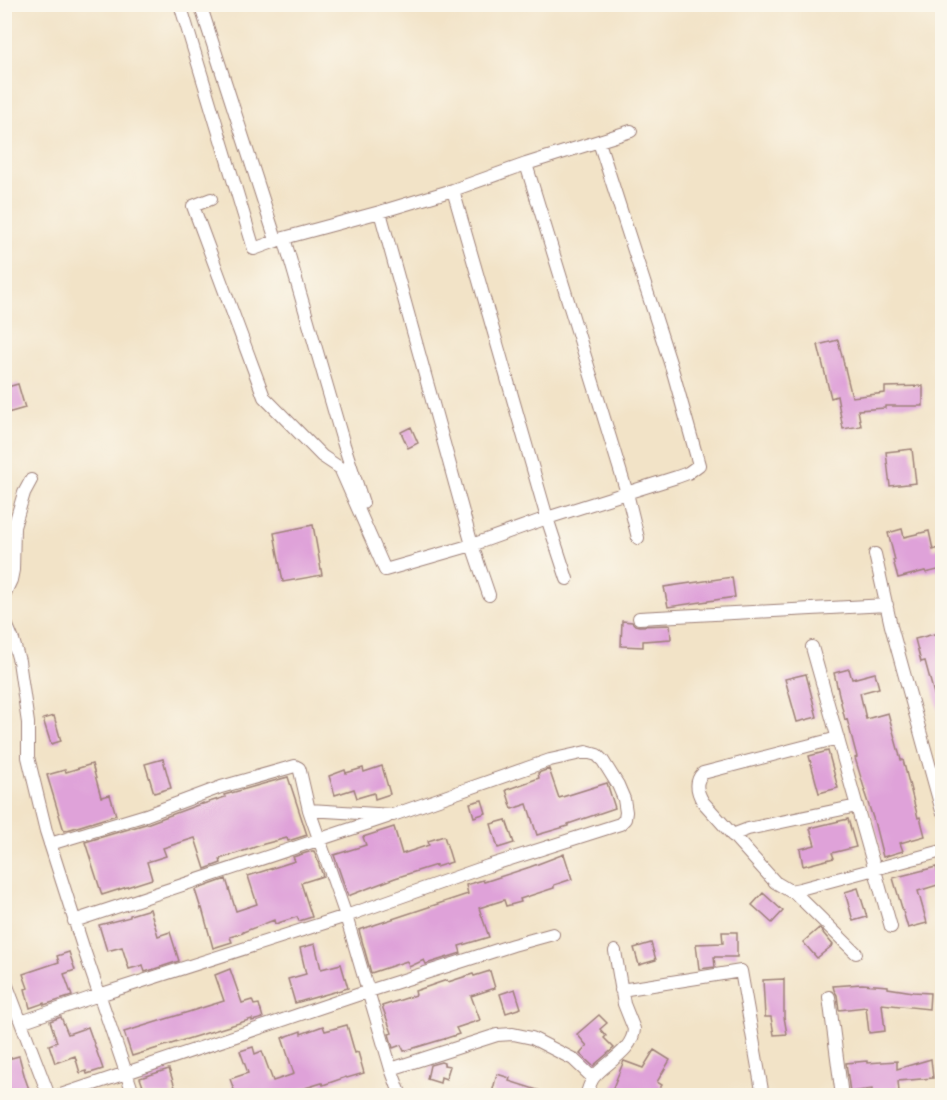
<svg xmlns="http://www.w3.org/2000/svg" width="947" height="1100" font-family="Vollkorn,serif">
<style>
.building{fill:#dfa2d9}
.lines{fill:none;stroke-linecap:round;stroke-linejoin:round}
.street-casing{stroke:#9e8179;stroke-width:14}
.street{stroke:#fff;stroke-width:12}
</style>
<rect width="100%" height="100%" fill="#fbf7ec"/>
<filter id="ink" filterUnits="userSpaceOnUse"><feTurbulence type="fractalNoise" baseFrequency=".0167" numOctaves="2"/><feDisplacementMap in="SourceGraphic" scale="12" xChannelSelector="R" yChannelSelector="G"/><feConvolveMatrix kernelMatrix="1 2 1 2 8 2 1 2 1" color-interpolation-filters="sRGB"/></filter>
<filter id="wash" filterUnits="userSpaceOnUse"><feTurbulence type="fractalNoise" baseFrequency=".008" numOctaves="4" result="noise"/><feDisplacementMap in="SourceGraphic" scale="24" xChannelSelector="R" yChannelSelector="G"/><feGaussianBlur stdDeviation="1.35" result="paint"/><feColorMatrix in="noise" values="0 0 0 0 0 0 0 0 0 0 0 0 0 0 0 0 0 1.4 0 .05"/><feComposite in="paint" operator="in"/></filter>
<g filter="url(#wash)">
<rect width="100%" height="100%" fill="#f2e3c7"/>
<g id="blocks">
<!-- building -->
<path class="building" d="M838 340 852 397 885 393V387L923 386V406H885V408L858 410 861 426 843 429 837 396 831 398 818 345Z
M18 384 25 408 4 414V388Z
M411 427 418 443 408 448 401 432Z
M912 449 916 483 890 486 886 452Z
M313 525 322 575 283 582 274 533Z
M902 529 904 537 929 531 933 550 942 547V569L926 573 925 571 898 578 893 560H895L888 533Z
M732 577 735 597 668 607 664 587Z
M622 621 632 622 635 625 639 626 670 625 671 639 643 641V647L621 646Z
M942 632V712H939L925 661 921 662 915 639Z
M849 669 852 679 875 673 879 688 860 693 866 719 888 713 901 760H903L918 818 920 817 925 836 900 843 903 851 883 857 874 821 864 791H865L855 758 857 757 847 719 845 720 834 673Z
M806 674 817 717 797 722 785 679Z
M54 716 61 741 51 744 43 719Z
M828 751 838 788 819 793 809 756Z
M163 759 171 788 154 793 145 764Z
M92 764 101 797 110 795 116 815 64 831 47 775 65 770 66 772Z
M382 766 390 794 375 799 374 793 357 798 354 789 335 795 329 776 345 770 346 773 363 768 364 772Z
M549 769 559 798 607 783 615 808 568 824V826L537 835 527 804 512 809 506 790 539 778 538 773Z
M288 777 307 835 288 841 287 838 264 844 220 859 221 863 205 869 195 838 163 848 166 856 147 862 152 879 102 895 85 842 149 823 203 803V804L225 797 224 795Z
M482 800 486 813 474 817 470 803Z
M848 819 856 847 832 853 834 858 803 866 800 849 815 845 810 828Z
M506 820 514 843 498 848 491 824Z
M394 827 402 854 429 845 428 841 444 836 452 862 436 867V865L395 878 348 896 334 855 366 845 363 837Z
M312 851H314L323 876 301 883 312 917 299 921 297 917 275 924 274 920 243 932V933L230 937 232 942 213 948 202 908 201 909 195 890 226 879 236 911 257 904 248 876 295 861 293 857Z
M564 854 572 879 554 885V888L520 899 521 902 506 906 504 900 479 908 489 937 459 946 461 953 426 964 424 960 409 967 407 961 371 973 359 930 468 894 466 885 483 880 484 882 530 867Z
M936 867 941 884 918 891 927 923 908 928 893 878Z
M858 888 867 917 853 921 845 892Z
M763 893 783 911 772 923 752 905Z
M150 909 158 936 170 932 179 961 145 972 143 965 129 969 122 947 107 951 99 925 130 917V915Z
M819 928 833 945 817 958 803 942Z
M722 932H737V957H714L715 967 699 969 696 944 723 943Z
M651 943 656 960 639 965 634 948Z
M315 944 321 969 341 964 348 988 295 1003 288 979 306 974 300 948Z
M69 952 75 970 64 974 72 996 44 1005V1003L30 1008 25 989 28 988 23 974 59 962 57 956Z
M230 969 242 1003 252 1000 254 1005 259 1004 263 1018 252 1021V1019L132 1056 124 1032 224 1001 215 975Z
M490 971 495 988 471 996 480 1020 456 1028 459 1034 444 1039 404 1051 401 1045 393 1048 389 1034 392 1033 382 1006 416 995 415 991 447 980 448 982 473 974 474 976Z
M784 979V1017L787 1034 774 1035 771 1017H765L763 980Z
M862 984 888 986V988L913 992 930 993 929 1009 882 1004 885 1031 869 1033 866 1007 839 1010 837 995 834 990 833 986Z
M515 989 521 1008 506 1013 500 994Z
M599 1015 607 1023 600 1029 606 1036 604 1038 614 1048 593 1066 580 1054 587 1046 577 1034Z
M61 1017 68 1034 88 1027 103 1069 87 1074 86 1071 80 1073 75 1056 55 1063 49 1045 57 1042 50 1021Z
M347 1025 355 1053 358 1052 364 1073 347 1078 346 1077 323 1085 322 1083 295 1091 297 1095H236L230 1079 248 1073 240 1051 253 1047 255 1054 262 1051 273 1081 294 1074 282 1038 301 1031V1034L323 1026 325 1031Z
M654 1050 670 1060 657 1082 662 1085 656 1095H610L623 1063 624 1061 643 1068Z
M19 1056 25 1078 31 1095H10L4 1076V1060Z
M931 1059 933 1078 898 1081 899 1092 872 1093V1089L850 1092 846 1063 867 1061V1063L897 1061V1069Z
M441 1062 444 1063V1065L450 1066 446 1079 441 1077 440 1083 427 1079 430 1065Z
M169 1069 175 1087 170 1089 172 1095H146L140 1078Z
M497 1074 510 1078 509 1081 547 1093V1095H501L492 1093Z"/>
</g>
</g>
<g filter="url(#ink)">
<use href="#blocks" fill-opacity="0" stroke="#9e8179" stroke-width="1.5"/>
<g class="lines">
<!-- street casing -->
<g class="street-casing">
<path id="street" d="M180 4 254 249 284 238 380 212 453 190 526 164 631 131
M200 4 276 240
M526 164 627 493 638 538
M453 190 547 518 567 579
M211 199 193 206 264 397 322 456 340 468 385 570 472 545 547 518 677 477 688 473 699 465 673 372 599 142
M380 212 472 545 489 595
M284 238 344 445 363 503
M875 554 891 626 942 811
M4 595 11 580 13 570 14 527 24 493 31 480
M639 618 887 605
M4 619 13 640 19 661 28 723V757L46 831 83 947 134 1096
M812 647 891 927
M838 738 703 773C694 782 697 792 703 802L775 882 790 891 800 889 942 851
M309 810 346 916 391 1069 401 1096
M732 835 748 829 857 806
M793 891 856 953
M74 921 387 817
M4 978 49 1096
M621 990 741 971 763 1096
M829 997 842 1096
M21 1022 99 995 346 916 488 866 620 824 625 819 626 812 624 799 618 785 603 761 597 755 586 752 550 760 393 815 309 810 300 771 299 768 295 766 221 787 146 815 50 844
M391 1069 497 1035 513 1034 532 1038 573 1059 593 1078
M58 1096 369 991 513 945 553 934
M586 1096C588 1090 590 1082 594 1077 606 1062 633 1051 634 1029L624 1004 615 951"/>
</g>
<!-- street -->
<use href="#street" class="street"/>
</g>
</g>
<!-- margin -->
<rect width="947" height="1100" fill="none" stroke="#fbf7ec" stroke-width="24"/>
</svg>
